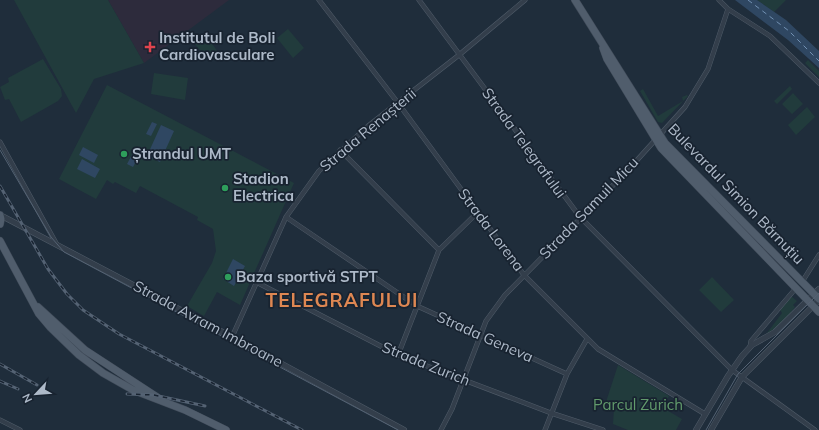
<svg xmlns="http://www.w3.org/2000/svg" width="819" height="430" font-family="Mulish,sans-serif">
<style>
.medical{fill:#2d2b3c}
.green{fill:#213b3c}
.water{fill:#2f4762}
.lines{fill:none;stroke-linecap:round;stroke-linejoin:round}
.ferry{stroke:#7291b3;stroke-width:1;stroke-dasharray:5 4;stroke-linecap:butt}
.minor-casing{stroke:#505c69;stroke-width:5}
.tertiary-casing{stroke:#505c69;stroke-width:6}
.primary-casing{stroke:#3f4a58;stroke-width:8}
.minor{stroke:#333e4b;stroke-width:4}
.tertiary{stroke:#333e4b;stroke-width:5}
.primary{stroke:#505d6c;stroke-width:7}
.tram{stroke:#546273;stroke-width:1}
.rail-casing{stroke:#546273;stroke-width:3}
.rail{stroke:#182330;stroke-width:1.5;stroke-dasharray:4.5;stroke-linecap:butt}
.health-dot{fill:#e0444e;stroke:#182330;stroke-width:1.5}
.leisure-dot{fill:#2e9e5b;stroke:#182330;stroke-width:1.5}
.labels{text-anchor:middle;stroke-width:3.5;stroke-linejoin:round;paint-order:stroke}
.poi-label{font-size:15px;font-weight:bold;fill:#adb9c8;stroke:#182330;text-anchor:start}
.street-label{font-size:15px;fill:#adb9c8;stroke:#182330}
.park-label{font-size:15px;fill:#629b6c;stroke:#182330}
.district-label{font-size:19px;font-weight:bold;letter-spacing:1px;fill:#de8752;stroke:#182330}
</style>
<rect width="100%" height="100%" fill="#1f2d3b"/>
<!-- medical -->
<path class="medical" d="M108 0H229L144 63Z"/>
<!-- green -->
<path class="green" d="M14 0H108L144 63 94 79 76 113Z
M757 0H786L774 12Z
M288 29 304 48 293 58 277 38Z
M205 34 218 52 208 60 194 43Z
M43 59 61 89 62 96 58 101 21 122 9 99 5 100 0 87 9 82 8 78Z
M808 60 819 71V77L805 63Z
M154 73 188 78 185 100 151 94Z
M107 85 294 183 240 305 217 292 204 316 187 306 212 263 216 251 213 229 197 220 198 217 140 186 136 193 115 182 113 184 107 180 96 199 59 179Z
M790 86 792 89 777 104 774 101Z
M643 89 658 116 683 101 682 97 687 95 688 96 662 123 658 122 640 91Z
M793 93 803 104 792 114 782 104Z
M807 107 815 117 796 135 788 125Z
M712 277 734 300 721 312 699 290Z
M791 296 797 301 793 305 795 307 791 312 792 313 775 330 764 337 782 313 780 310Z
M618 365 669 396 663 408 682 419 676 430H628L613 424 614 408 605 405Z"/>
<!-- water -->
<path class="water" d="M735 0H757L786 20 819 51V68L788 40Z
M152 122 157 124 151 136 146 134Z
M161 125 174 131 160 162 147 156Z
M83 147 98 155 94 163 79 155Z
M134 151 140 154 133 167 127 164Z
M82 159 100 169 95 178 77 169Z
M233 259 245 266 234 286 223 279Z"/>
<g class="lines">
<!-- ferry -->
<path class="ferry" d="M748 0 789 31 819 61"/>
<!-- minor casing -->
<g class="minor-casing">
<path id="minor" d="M319 0 398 103 524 275 598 349 705 414
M419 0 580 217 732 370 815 430
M719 0 728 9 770 36 819 83
M0 142 56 243
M340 150 439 250
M286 217 417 306 567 374
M256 282 398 355 551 413 603 430
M802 282 819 255
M232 337 286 217 319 171 368 126 459 55 525 0
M750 347 751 341 796 288
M398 355 439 250 478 212
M0 420 20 430
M441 430 452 409 486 321 505 295 629 169 685 107 708 69 728 9
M545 430 567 374 587 339"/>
</g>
<!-- tertiary casing -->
<g class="tertiary-casing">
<path id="tertiary" d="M0 215 232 337 404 430
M696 430 728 376 742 356 752 345 775 332 819 289
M711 430 742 377 819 300"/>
</g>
<!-- primary casing -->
<g class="primary-casing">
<path id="primary" d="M575 0 665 143 819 299
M603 48 607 59 661 148 819 312
M0 215 1 219 0 224
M0 241 39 314 50 327 79 355 103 373 133 390 185 410 226 430
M38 307 85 350 157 397"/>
</g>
<!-- minor -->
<use href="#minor" class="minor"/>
<!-- tertiary -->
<use href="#tertiary" class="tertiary"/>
<!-- primary -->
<use href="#primary" class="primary"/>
<!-- tram -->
<path class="tram" d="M0 150 51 237 64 252 398 430
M706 430 738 374 819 293"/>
<!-- rail casing -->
<g class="rail-casing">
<path id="rail" d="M0 186 48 269 67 294 83 310 119 334 302 430
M0 364 37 385
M0 381 18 389
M127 394 154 395 205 406"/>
</g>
<!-- rail -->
<use href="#rail" class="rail"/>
</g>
<!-- markers -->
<path class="health-dot" d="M148 41h4v4h4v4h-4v4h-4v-4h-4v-4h4z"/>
<g class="leisure-dot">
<circle cx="124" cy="154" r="4"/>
<circle cx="225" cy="188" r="4"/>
<circle cx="228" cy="277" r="4"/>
</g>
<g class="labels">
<!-- poi labels -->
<g class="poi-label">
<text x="159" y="43">Institutul de Boli<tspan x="159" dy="17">Cardiovasculare</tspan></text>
<text x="132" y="159">Ștrandul UMT</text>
<text x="233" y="184">Stadion<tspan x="233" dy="17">Electrica</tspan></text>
<text x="236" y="282">Baza sportivă STPT</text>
</g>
<!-- street labels -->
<g class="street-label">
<text transform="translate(368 130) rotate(-40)" y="5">Strada Renașterii</text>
<text transform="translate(524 143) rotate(54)" y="5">Strada Telegrafului</text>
<text transform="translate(736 194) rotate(46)" y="5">Bulevardul Simion Bărnuțiu</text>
<text transform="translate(589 208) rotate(-46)" y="5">Strada Samuil Micu</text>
<text transform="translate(491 230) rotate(53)" y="5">Strada Lorena</text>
<text transform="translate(208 324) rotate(28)" y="5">Strada Avram Imbroane</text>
<text transform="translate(485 337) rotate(24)" y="5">Strada Geneva</text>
<text transform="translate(426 364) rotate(22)" y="5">Strada Zurich</text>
</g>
<!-- park labels -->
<g class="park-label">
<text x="638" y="410">Parcul Zürich</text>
</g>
<!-- district labels -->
<g class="district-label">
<text x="342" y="307">TELEGRAFULUI</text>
</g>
</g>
<!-- north arrow -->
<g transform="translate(36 394) rotate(244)" stroke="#182330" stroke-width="3" paint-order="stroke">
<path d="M0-3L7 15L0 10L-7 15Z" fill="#adb9c8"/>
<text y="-6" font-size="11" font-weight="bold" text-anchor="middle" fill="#adb9c8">N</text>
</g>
</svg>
